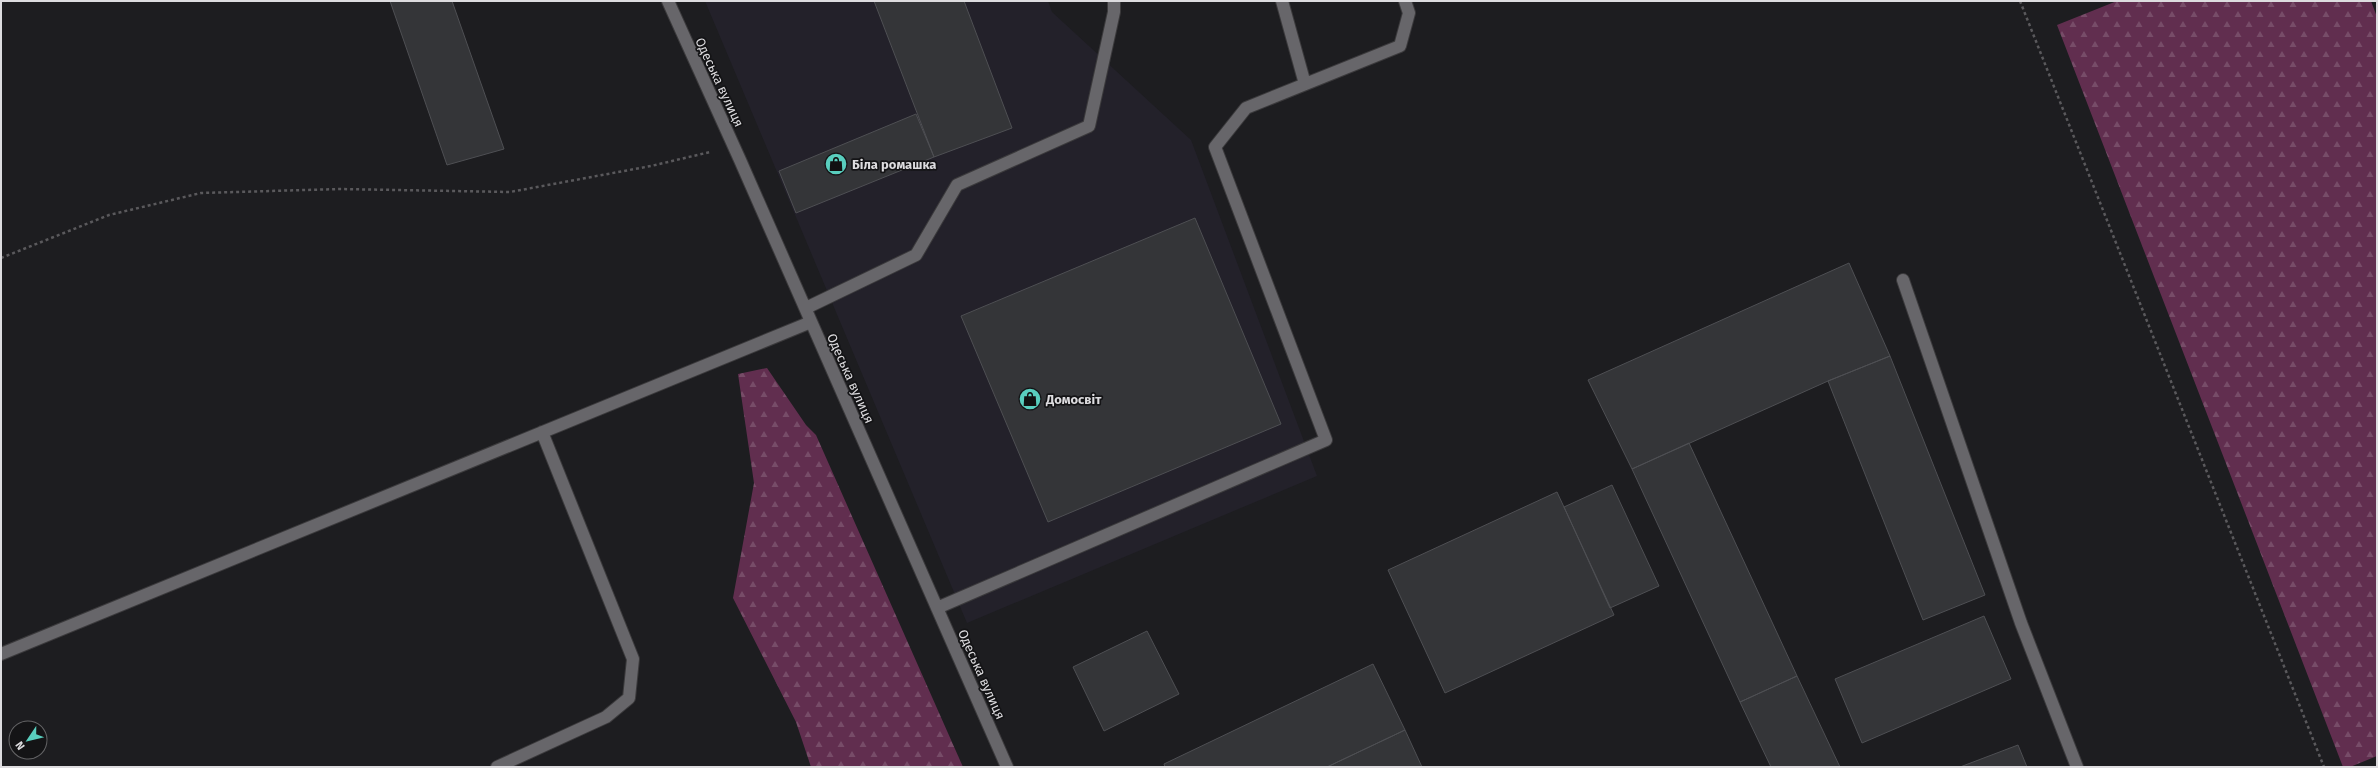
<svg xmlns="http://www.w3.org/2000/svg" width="2378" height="768" font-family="'Fira Sans',sans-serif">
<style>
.built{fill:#23212a}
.forest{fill:url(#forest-firs)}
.building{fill:#343538;stroke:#4e4f53}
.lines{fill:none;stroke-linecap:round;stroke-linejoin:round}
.minor-casing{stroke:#3b3a3c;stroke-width:14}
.path{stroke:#5a595c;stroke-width:2.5;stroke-dasharray:3 3;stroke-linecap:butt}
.minor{stroke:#67666a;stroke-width:12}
.labels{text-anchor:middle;stroke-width:3.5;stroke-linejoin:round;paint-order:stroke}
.street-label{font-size:13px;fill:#dddcdf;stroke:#141416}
.poi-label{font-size:13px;font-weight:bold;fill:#dddcdf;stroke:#141416;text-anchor:start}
</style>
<defs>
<pattern id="forest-firs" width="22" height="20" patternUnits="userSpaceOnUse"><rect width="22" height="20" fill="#612e4f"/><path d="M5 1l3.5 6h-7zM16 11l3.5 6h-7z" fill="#774c68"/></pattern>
</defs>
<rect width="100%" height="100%" fill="#1d1d20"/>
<!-- built -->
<path class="built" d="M705 1H1048L1052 12 1191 140 1317 476 967 623Z"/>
<!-- forest -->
<path class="forest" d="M2117 1H2371L2377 17V756L2350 767H2343L2057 25Z
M767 368 806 425 816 435 963 767H811L796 722 733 598 754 483 738 374Z"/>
<!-- building -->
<path class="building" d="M390 1H452L504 149 447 165Z
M874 1H964L1012 128 934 157Z
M916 114 934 157 796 213 779 171Z
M1195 218 1281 424 1048 522 961 316Z
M1849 263 1890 356 1828 381 1632 469 1588 380Z
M1890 356 1985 595 1923 620 1828 381Z
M1689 443 1797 676 1740 702 1632 469Z
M1612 485 1659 586 1610 608 1564 507Z
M1557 492 1614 615 1445 693 1388 570Z
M1984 616 2011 679 1862 743 1835 679Z
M1147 631 1179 694 1104 731 1073 667Z
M1373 664 1405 730 1327 767H1165L1164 764Z
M1797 676 1840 767H1771L1740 702Z
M1405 730 1422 767H1327Z
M2018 745 2027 767H1960Z"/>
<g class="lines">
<!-- minor casing -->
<g class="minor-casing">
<path id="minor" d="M668 1 740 160 1007 767
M1282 1 1305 84
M1903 280 2021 623 2077 767
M806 308 916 255 957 185 1089 126 1114 12V1
M937 608 1326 440 1215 147 1246 108 1400 46 1409 13 1405 1
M1 654 811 322
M497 767 606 717 629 698 633 659 542 432"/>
</g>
<!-- path -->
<path class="path" d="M2020 1 2324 767
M1 258 109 215 201 193 340 189 510 192 651 166 710 152"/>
<!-- minor -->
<use href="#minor" class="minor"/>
</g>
<!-- icons -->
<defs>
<g id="shop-disc" transform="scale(1.15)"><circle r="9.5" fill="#59cebe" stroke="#141416"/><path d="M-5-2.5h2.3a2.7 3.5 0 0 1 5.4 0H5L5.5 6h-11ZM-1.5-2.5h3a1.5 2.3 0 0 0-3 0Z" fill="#111"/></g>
</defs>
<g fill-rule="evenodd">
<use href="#shop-disc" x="836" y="164"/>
<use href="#shop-disc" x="1030" y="399"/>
</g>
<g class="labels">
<!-- street labels -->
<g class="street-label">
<text transform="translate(720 82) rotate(65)" y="5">Одеська вулиця</text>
<text transform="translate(851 378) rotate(66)" y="5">Одеська вулиця</text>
<text transform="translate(982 674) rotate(66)" y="5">Одеська вулиця</text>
</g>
<!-- poi labels -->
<g class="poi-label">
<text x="852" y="169">Біла ромашка</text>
<text x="1046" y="404">Домосвіт</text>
</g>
</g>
<!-- border -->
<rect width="2378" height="768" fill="none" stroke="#dddcdf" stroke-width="4"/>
<!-- north arrow -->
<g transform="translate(28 740) rotate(235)"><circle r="19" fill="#141416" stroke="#646466"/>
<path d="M0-3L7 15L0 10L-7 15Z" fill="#59cebe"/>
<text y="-6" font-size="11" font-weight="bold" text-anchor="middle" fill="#dddcdf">N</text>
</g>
</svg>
